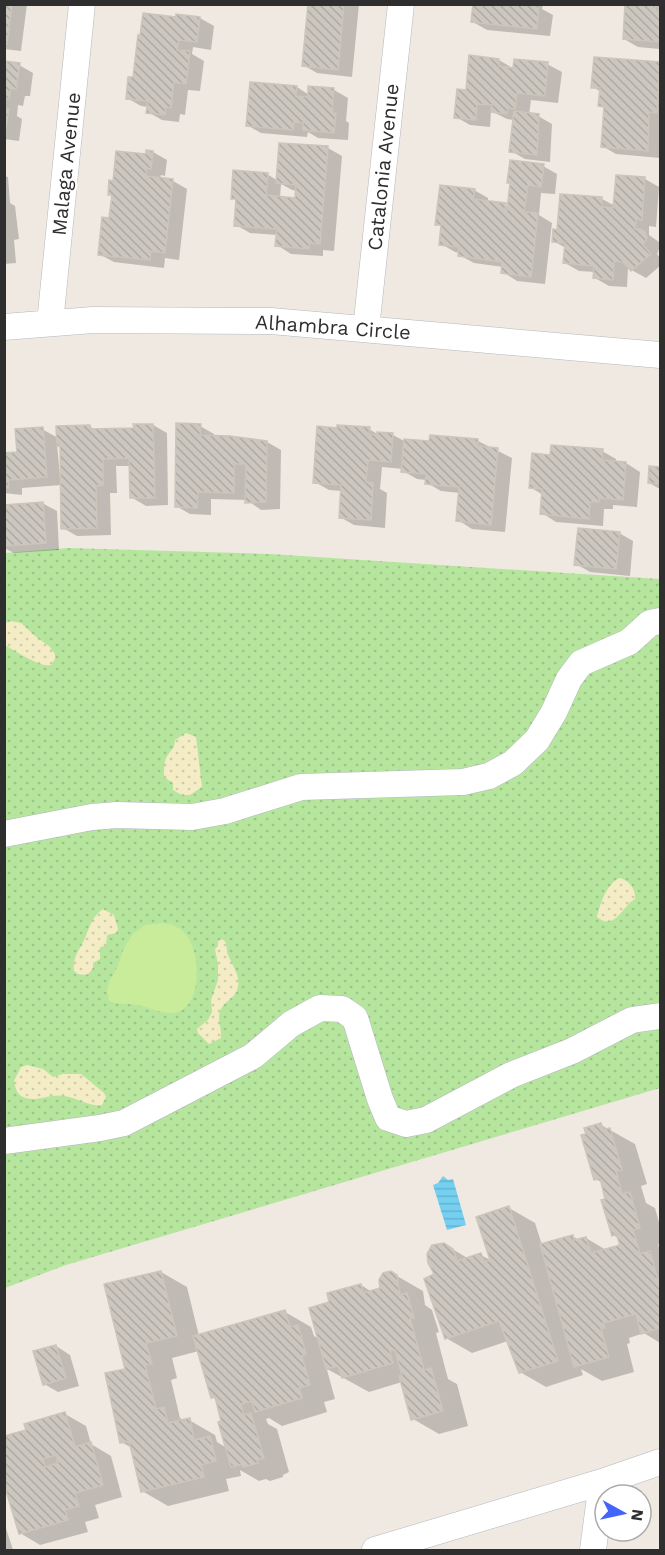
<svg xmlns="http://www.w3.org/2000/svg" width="665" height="1555" font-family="'Work Sans',sans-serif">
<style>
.green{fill:url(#green-dots)}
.sand{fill:url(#sand-dots)}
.pitch{fill:#c9ec9a}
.water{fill:url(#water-rules)}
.shadow{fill:#0003;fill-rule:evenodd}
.building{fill:url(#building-back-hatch);stroke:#cbc5ba;stroke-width:1.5;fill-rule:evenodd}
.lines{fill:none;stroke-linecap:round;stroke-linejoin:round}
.minor-casing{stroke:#b4b7c1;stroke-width:27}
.minor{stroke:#fff;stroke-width:26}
.labels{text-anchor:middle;stroke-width:5;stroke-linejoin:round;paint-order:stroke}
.street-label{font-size:20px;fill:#2e2e2e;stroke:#fff}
</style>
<defs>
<pattern id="green-dots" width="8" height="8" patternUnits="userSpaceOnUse" patternTransform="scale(1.5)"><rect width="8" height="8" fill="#b6e59e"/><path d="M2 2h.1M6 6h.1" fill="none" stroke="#9dc588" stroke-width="1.8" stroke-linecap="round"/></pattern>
<pattern id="sand-dots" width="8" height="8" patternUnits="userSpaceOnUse" patternTransform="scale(1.5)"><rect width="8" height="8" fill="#f3ecc5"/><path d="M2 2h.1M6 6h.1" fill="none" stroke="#d1cbaa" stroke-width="1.8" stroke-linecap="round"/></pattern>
<pattern id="water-rules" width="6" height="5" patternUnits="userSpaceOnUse" patternTransform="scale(1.5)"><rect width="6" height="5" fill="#75cff0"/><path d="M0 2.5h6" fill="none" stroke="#66b2ce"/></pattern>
<pattern id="building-back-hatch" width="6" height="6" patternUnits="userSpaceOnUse" patternTransform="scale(1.5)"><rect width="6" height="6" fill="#cbc7bf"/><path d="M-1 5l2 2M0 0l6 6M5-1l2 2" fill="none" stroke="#afaba4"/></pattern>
</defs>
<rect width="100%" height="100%" fill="#efe9e1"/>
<!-- green -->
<path class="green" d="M68 548 270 554 660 579V1088L66 1265 5 1288V553Z"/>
<!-- sand -->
<path class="sand" d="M10 621 21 623 35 636 49 646 55 654V659L51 665C41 668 15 651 5 645V623Z
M186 733 196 737 202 787 190 795H182L173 790V783L164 777C164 761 164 759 174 747L175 740Z
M620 878C630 881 636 890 635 899 622 906 615 932 597 917 600 904 607 883 620 878Z
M103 909 114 915 118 929 116 933 107 935 106 946 100 947V959L93 963V969L87 975 78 974 74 971C72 957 80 950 85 938 90 926 92 917 103 909Z
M222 939C229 943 225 948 228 955 233 967 244 980 235 994 231 1000 224 1002 220 1011 217 1021 222 1029 221 1038L209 1044 198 1033 197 1029 208 1020 212 1012 211 1000 218 980V964L215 949 218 946V941Z
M27 1065 43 1069 53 1077 63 1074H81L104 1093 106 1097 102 1105C89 1107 78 1098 65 1096 50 1093 36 1103 23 1097 17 1094 15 1088 14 1081L21 1067Z"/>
<!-- pitch -->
<path class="pitch" d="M163 923C173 925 181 927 187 936 200 953 203 1003 178 1012 165 1016 149 1007 137 1005 127 1003 118 1005 109 1001L107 991 109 982 118 966 124 948 133 934 145 925Z"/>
<!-- water -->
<path class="water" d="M443 1176 448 1180 453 1179 466 1225 447 1230 433 1185 438 1183Z"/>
<!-- shadow -->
<path class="shadow" d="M4 4H27L21 51 4 49Z
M309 4H359L352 77 317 73 303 65Z
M474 4H543L542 9 553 15 550 36 487 30 473 22Z
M623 4H660V49L638 47 624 39 627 7Z
M200 18 214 26 211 50 193 47 192 54 204 61 200 91 188 90 185 115 180 114 179 122 162 120 148 112V107L141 106 127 98 135 79 177 19Z
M595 59 660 64V158L616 154 602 146 605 108 600 106 601 92 593 87Z
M499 60 514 69 547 64 562 72 558 103 531 100 529 115 538 116 552 124 550 162 525 159 511 151 515 120 507 119 491 111 490 127 470 125 456 117 467 91Z
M4 63 19 65 33 73 30 96H25L23 106 18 105 17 116 22 119 19 141 4 139Z
M297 87 309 95 310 87 334 90 348 98 346 121 349 123 348 140 318 138 308 132 307 137 261 133 247 125Z
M328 148 342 156 334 251 323 250V256L291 254 277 245 278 235 250 233 236 225 237 201 232 198 267 174 278 181ZM281 184 292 190 297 191 296 199 280 198Z
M153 152 167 160 165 176 161 175 160 179 173 181 187 189 179 260 165 258 164 268 114 262 99 254 111 220 114 196 109 194 114 182Z
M543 166 557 174 555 194 541 193 539 215 552 223 545 284 517 281 503 272V267L474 263 459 255 460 253 455 252 441 244 443 227 437 224 474 190 488 198V203L509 207Z
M4 176 8 177 10 203 15 206 19 239 14 240 16 263 4 264Z
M645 179 659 187 656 227 649 226V235L659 242 660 247 657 254 660 258V266L646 278 628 268 627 287 609 286 595 278V272L579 271 565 263 566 248 553 241 559 232 602 199 615 206Z
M153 425 167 433 168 505 146 506 131 497V466H116L117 493H110L111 535 77 536 63 528 62 485 22 488V495L4 493V454L18 453 42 429 58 438 90 427 97 431 135 430ZM57 444 62 447V477H60Z
M200 426 214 434V437L267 442 281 450 280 509 261 510 247 500 211 499V515L190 514 176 506Z
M353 427 369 429 377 434 393 435 406 442 478 441 512 458 505 532 472 529 458 520 460 493 441 491 427 483V480L417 479 403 471V469L382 467 380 489 387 493 385 528 354 525 340 517 342 491 329 490 315 482 319 428Z
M602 451 616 459V463H626L640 472 637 507 613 505V509H604L603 526 556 522 542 513 543 495 530 487 551 456Z
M651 468 660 469V489L649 483Z
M42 503 57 511 59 550 14 553 4 548V506Z
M619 533 633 541 630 576 590 572 576 564Z
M601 1125 635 1144 647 1184 641 1186 646 1203 655 1208 660 1226V1244H658L660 1252V1343L644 1333 629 1338 630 1343 627 1344 634 1372 602 1381 581 1369 583 1375 546 1387 520 1372 508 1341 472 1353 446 1338 436 1274 444 1244 469 1259 481 1255 492 1261 509 1208 535 1223 542 1245 572 1236 579 1240 586 1238 606 1250 622 1246 618 1238 613 1235 603 1183 595 1179 588 1135Z
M161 1272 187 1287 199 1336 285 1312 311 1327 314 1336 319 1339 331 1303 361 1285 372 1292 382 1289 390 1272 423 1291 425 1305 432 1310 439 1332 436 1333 448 1379 457 1384 468 1426 439 1434 413 1419 402 1382 369 1392 329 1370H327L335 1399 324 1402 327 1412 282 1426 269 1418 266 1419 268 1424 277 1429 289 1472 283 1475V1477L270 1481 266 1479 259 1481 240 1470 241 1476 226 1479 229 1491 168 1506 142 1491 132 1448 121 1442 126 1370ZM199 1351 212 1397 217 1400 227 1448 217 1442 215 1435 189 1420 185 1421 180 1418 171 1380 177 1378 172 1358Z
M56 1346 70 1355 79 1386 58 1392 44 1384Z
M65 1414 86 1426 91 1444 111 1456 122 1497 95 1505 99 1518 85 1522 88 1532 40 1545 20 1533 28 1431Z
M4 1522 13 1550H4Z"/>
<!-- building -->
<path class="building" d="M4 4H12L7 44H4Z
M308 4H344L338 70 302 66Z
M473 4 539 5 537 29 471 22Z
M656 4 655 11H660V42L623 39 625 4Z
M143 13 176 17V14L200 17 197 42 179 40 177 50 190 51 186 84 174 82 171 108 166 107 165 115 146 113 148 101 126 99 128 77H133L138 35H140Z
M469 55 499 59V66L513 68 514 59 548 62 545 96 517 93 515 109 508 108 507 114 491 112 492 105 477 104 476 120 454 118 457 89 466 90Z
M594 57 660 62 657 113 649 112 648 151 601 147 604 107 598 106 600 88H591Z
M4 61 20 63 16 89 11 88 9 99 4 98Z
M250 82 297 86 296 96 308 97V86L334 88 332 113H336L334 133 303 130V123L294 122 293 130 246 126Z
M4 109H9L5 134H4Z
M514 111 539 114 537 155 509 152Z
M279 143 328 146 320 244 309 243V249L275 246 277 229 234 226 236 199H231L233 170 268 173 266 195 295 198 296 185 276 183Z
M146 150 153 151 151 169 147 168 146 176 173 179 165 253 151 251 150 260 98 255 102 217 109 218 112 195H108L109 180 113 181 116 151 146 154Z
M510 160 544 164 541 187 528 185 524 212 538 213 531 277 501 273 502 262 458 256 459 247 439 245 441 225H435L440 185 475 189 473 199 506 203 505 209 507 210 510 183H507Z
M616 175 645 177 642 220 636 219 635 229H640L645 232 647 238 643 245 651 254 631 271 623 262 614 261 613 280 593 278 594 266 563 263 565 243 552 242 553 229 557 230 560 194 602 197V207L613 208Z
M176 423 201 424 200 435 230 436 267 441 266 502 245 503 246 464H234V493L198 492 197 508 175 507Z
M133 424H153L155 498H130L129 458 103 459V485L96 486 97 528 61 529 60 445 57 446 56 426 90 425 91 429 134 428Z
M337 425 370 427 369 434 377 435V432L393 433 391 462 368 460 366 482 373 483 371 520 339 518 341 485 313 483 317 426 337 428Z
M43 427 47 477 8 480 9 488H4V453L17 452 15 429Z
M430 435 478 439V446L498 448 491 525 456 521 459 487 425 484 426 474 401 472 404 439 429 441Z
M551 445 603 449 602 460 626 462 623 500 599 498V502H590L589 519 540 514 542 489 529 488 532 453 550 455Z
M649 466 660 467V484L648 483Z
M43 502 46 543 4 546V505Z
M578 528 620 532 616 569 574 565Z
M601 1123 603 1130 610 1128 622 1170 616 1171 622 1194 630 1192 640 1228 633 1230 640 1254 650 1251 660 1287V1328L641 1334 636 1314 603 1323 605 1328 601 1329 609 1357 574 1367 540 1244 573 1235 574 1240 586 1237 591 1253 620 1245 616 1234 612 1236 601 1200 605 1199 600 1178 594 1180 581 1135 586 1134 584 1128Z
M509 1206 558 1361 519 1373 499 1321 445 1339 424 1279 434 1274 428 1263 427 1254 432 1245 444 1243 453 1249 457 1261 481 1253 484 1262 490 1260 476 1217Z
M161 1271 177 1336 146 1343 152 1364 145 1365 156 1409 164 1407 168 1423 190 1418 194 1440 210 1436 216 1461 201 1465 204 1477 141 1492 129 1441 120 1443 105 1373 125 1369 104 1284Z
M391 1271 397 1275 400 1295 407 1293 414 1318H410L424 1370 431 1368 443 1411 411 1420 399 1376H402L395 1350 390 1351 393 1363 342 1378 338 1366 326 1369 309 1308 329 1302 327 1293 361 1284 363 1293 380 1288 379 1280 383 1273Z
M285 1310 290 1327 298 1325 306 1354 302 1356 310 1385 299 1388 302 1398 255 1412 252 1401 241 1404 244 1415 251 1413 264 1458 257 1460 258 1463 243 1467 242 1464 231 1467 218 1422 221 1421 215 1397 211 1398 193 1336Z
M56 1345 66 1378 43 1385 33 1351Z
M65 1412 75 1447 91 1442 103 1485 75 1493 79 1506 65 1510 68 1520 19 1534 4 1484V1436L26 1430 24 1424ZM56 1455 58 1463 45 1467 43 1459Z"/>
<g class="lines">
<!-- minor casing -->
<g class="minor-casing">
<path id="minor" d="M50 323 82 4
M4 327 93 320 271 321 660 355
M366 329 401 4
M4 834 92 817 117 815 192 817 225 811 301 787 463 782 489 776 513 763 537 740 554 712 569 679 581 663 629 642 650 623 660 621
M4 1141 100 1128 124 1123 253 1056 291 1024 320 1008 342 1009 355 1018 380 1099 388 1118 406 1124 426 1120 511 1075 572 1051 632 1020 660 1016
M375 1550 602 1482 660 1462
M593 1550 602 1482"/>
</g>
<!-- minor -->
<use href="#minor" class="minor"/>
</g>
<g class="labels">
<!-- street labels -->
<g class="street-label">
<text transform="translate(66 164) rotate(-84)" y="7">Malaga Avenue</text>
<text transform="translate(383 167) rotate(-84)" y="7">Catalonia Avenue</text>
<text transform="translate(333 327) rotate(4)" y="7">Alhambra Circle</text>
</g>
</g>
<!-- border -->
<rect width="665" height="1555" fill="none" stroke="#2e2e2e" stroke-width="12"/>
<!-- north arrow -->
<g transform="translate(623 1513) rotate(98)"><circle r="28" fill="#ffffff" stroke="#ababab" stroke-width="1.5"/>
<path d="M0-4.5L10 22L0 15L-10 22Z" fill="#4264fb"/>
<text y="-9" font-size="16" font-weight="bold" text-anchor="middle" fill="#2e2e2e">N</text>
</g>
</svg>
